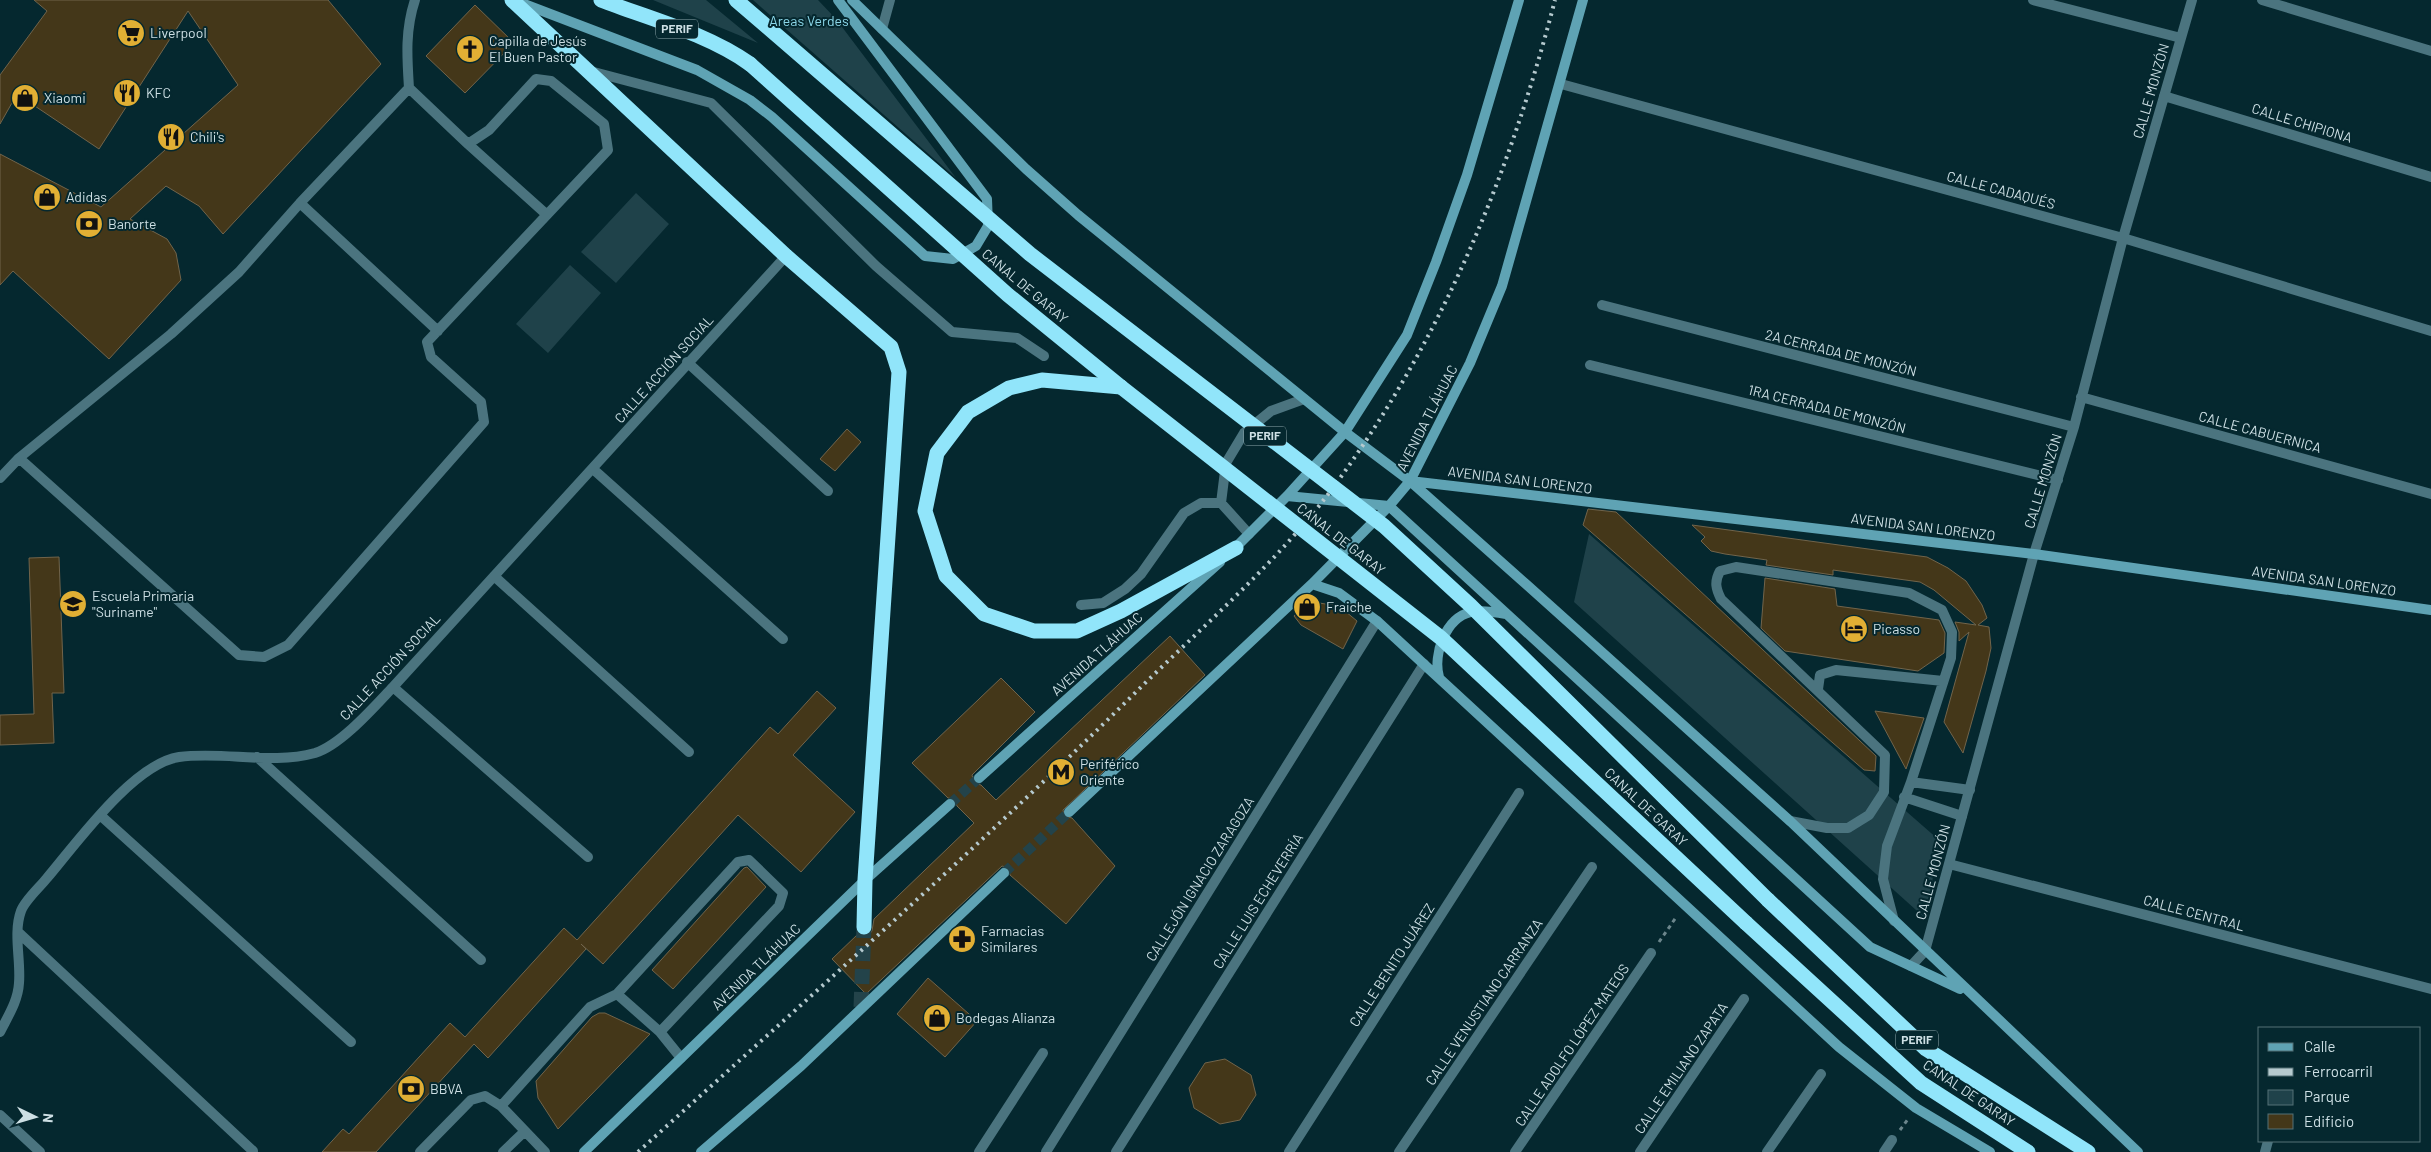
<svg xmlns="http://www.w3.org/2000/svg" width="2431" height="1152" font-family="Barlow,sans-serif">
<style>
.green{fill:#1f424a}
.building{fill:#443719;stroke:#71644b}
.lines{fill:none;stroke-linecap:round;stroke-linejoin:round}
.secondary-tunnel{stroke:#23434a;stroke-width:10;stroke-dasharray:10 5;stroke-linecap:butt}
.highway-tunnel{stroke:#23434a;stroke-width:15;stroke-dasharray:15 8;stroke-linecap:butt}
.path{stroke:#6c868c;stroke-width:3;stroke-dasharray:4 4;stroke-linecap:butt}
.lane{stroke:#4b747f;stroke-width:10}
.street{stroke:#4b747f;stroke-width:10}
.secondary{stroke:#5fa3b4;stroke-width:10}
.highway{stroke:#91e5fa;stroke-width:15}
.rail{stroke:#b6cacf;stroke-width:4;stroke-dasharray:2.5 5;stroke-linecap:butt}
.highway-bridge{stroke:#91e5fa;stroke-width:15}
.labels{text-anchor:middle;stroke-width:4;stroke-linejoin:round;paint-order:stroke}
.shield{fill:#05282f;stroke:#91a8ae;stroke-width:1}
.shield-label{font-size:12px;font-weight:bold;fill:#cddfe4}
.park-label{font-size:14px;fill:#8cd7e9;stroke:#05282f}
.poi-label{font-size:14px;fill:#cddfe4;stroke:#05282f;text-anchor:start}
.street-label{font-size:14px;fill:#cddfe4;stroke:#05282f}
</style>
<rect width="100%" height="100%" fill="#05282f"/>
<!-- green -->
<path class="green" d="M654 0H706L758 43 653 0Z
M753 0H818L836 19 956 178Z
M636 193 669 224 616 283 581 252Z
M570 265 601 293 548 353 516 324Z
M1589 534 1939 840 1926 919 1574 602Z"/>
<!-- building -->
<path class="building" d="M34 0H328L381 64 223 234 199 206 166 186 130 219 167 239 176 253 181 280 109 359 13 271 0 285V154L101 207 238 85 188 11 99 149 17 94 0 124V75L47 11Z
M475 5 514 43 465 93 426 56Z
M847 429 861 442 835 471 820 459Z
M1588 509 1616 512 1876 756 1875 771 1864 770 1583 525Z
M1692 525 1927 557 1948 568 1966 581 1982 605 1987 618 1978 625 1989 627 1991 648 1986 671 1963 753 1944 722 1969 632 1959 641V632L1955 622 1976 625 1934 590 1920 582 1833 570V575L1766 565 1767 560 1725 554 1711 551 1701 541 1705 537Z
M59 557 64 693H52L54 743 0 745V715L34 714 29 558Z
M1765 578 1835 589 1837 606 1939 620 1945 633 1944 653 1918 671 1785 651 1761 628Z
M1313 602 1332 605 1334 602 1357 621 1343 649 1301 625 1294 616 1303 606Z
M1170 636 1205 675 1063 810 1064 816 1072 818 1115 866 1066 924 1010 875 1009 868 1002 866 866 994 832 959 858 934 863 936 869 935 872 931 874 919 974 823 957 806 955 799 948 798 912 763 1001 678 1035 712 972 775 974 783 981 785 996 800Z
M817 691 836 708 793 755 855 812 801 872 738 815 603 964 581 944 586 949 488 1058 474 1044 376 1152H322L343 1129 349 1134 450 1023 465 1037 564 928 577 940 770 727 778 734Z
M1875 711 1924 718 1906 769Z
M747 867 766 887 673 989 652 970 744 868Z
M928 978 977 1021 945 1057 897 1014Z
M599 1013H605L650 1034 558 1129 538 1098 536 1081 592 1017Z
M1225 1059 1251 1075 1256 1095 1240 1120 1220 1124 1194 1108 1189 1088 1205 1063Z"/>
<g class="lines">
<!-- secondary-tunnel -->
<path class="secondary-tunnel" d="M950 804 979 778
M1004 873 1069 812"/>
<!-- highway-tunnel -->
<path class="highway-tunnel" d="M861 1007 864 927"/>
<!-- path -->
<path class="path" d="M1659 942 1677 916
M1900 1130 1908 1119"/>
<!-- lane -->
<path class="lane" d="M590 71 711 103 876 266 952 332 1017 338 1044 356
M468 144 546 214
M300 203 438 331
M19 458 239 655 264 657 288 645 484 422 481 402 431 357 427 342 608 150 604 124 551 81 536 79 489 130 468 144 409 88
M0 478 19 458 171 334 239 272 300 203 409 88C407 57 405 30 415 0
M1249 534 1221 503 1226 463 1244 433 1271 411 1304 399
M1081 605 1103 603 1125 589 1141 574 1184 513 1201 503H1221
M1818 689 1820 675 1836 670 1943 681
M1911 782 1970 790
M1904 797 1962 816
M1790 821 1827 828H1848L1869 815 1884 792 1885 755 1721 599C1716 589 1714 582 1720 571L1736 567 1909 593 1942 610 1952 632 1951 658 1911 782 1887 846 1883 879 1894 921
M617 994 660 1032 681 1058
M501 1106 590 1007 617 994 738 862 749 860 783 893 779 906 660 1032
M420 1152 471 1100 485 1096 501 1106 545 1152
M503 1152 525 1131
M2265 1152 2268 1141"/>
<!-- street -->
<path class="street" d="M2033 0 2181 38
M2262 0 2431 51
M882 29 890 0
M1561 84 2123 238 2431 331
M2164 96 2431 177
M1602 305 2074 427
M687 362 828 491
M1590 365 2058 480
M2081 397 2431 494
M593 469 783 639
M494 576 689 752
M393 687 588 857
M257 757 481 960
M100 815 351 1042
M1949 864 2431 989
M19 933 253 1151
M1911 966 1925 951 2034 554 2074 427 2123 238 2192 0
M0 1032C8 1016 18 1001 19 983 21 960 13 933 21 911 25 900 40 887 47 878 76 844 133 764 179 757 224 751 271 765 315 753 341 745 374 707 393 687L786 256
M0 1115 40 1152
M979 1152 1043 1053
M1046 1152 1377 621
M1116 1152 1424 664
M1289 1152 1519 793
M1399 1152 1592 867
M1515 1152 1651 953
M1640 1152 1744 999
M1767 1152 1821 1074
M1884 1152 1892 1140"/>
<!-- secondary -->
<path class="secondary" d="M852 0 1026 169 1078 215 1345 432 1410 481 1527 585 1790 821 2138 1152
M519 2 697 70 750 100 772 117 925 256 953 259 976 246 988 226 987 199 838 0
M1410 481 2034 554 2431 610
M1287 496 1389 506 1870 947 1960 989
M1231 552 1287 496 1345 432 1407 335 1436 262 1467 175 1519 0
M1312 584 1339 593 1377 621 1839 1047 1916 1108 1990 1152
M1439 677C1433 655 1445 618 1471 612 1482 610 1495 612 1506 614
M979 778 1220 562
M1069 812 1312 584 1389 506 1410 481 1470 363 1502 286 1583 0
M584 1152 865 880 950 804
M701 1152 801 1066 1004 873"/>
<!-- highway -->
<path class="highway" d="M512 0 786 256 891 347 899 372 865 880 864 927
M601 0C650 19 706 33 750 64
M1121 387 1042 380 1009 388 968 412 937 453 925 511 946 576 984 614 1034 631H1077L1121 611 1236 548
M1768 900 1926 1049 2088 1152
M1746 923 1921 1083 2028 1152"/>
<!-- rail -->
<path class="rail" d="M638 1152C806 1000 976 850 1137 691 1203 626 1281 559 1335 485 1442 339 1510 174 1555 0"/>
<!-- highway-bridge -->
<path class="highway-bridge" d="M736 0 1030 254 1384 526 1471 606 1768 900
M750 64 1008 295 1121 387 1441 638 1746 923"/>
</g>
<!-- icons -->
<defs>
<g id="supermarket-disc" transform="scale(1.4375)"><circle r="9.5" fill="#e1af34" stroke="#05282f"/><path d="M-6-5.5h2.5l.6 2H6L4.5 2H-2.5L-4.4-4H-6ZM-1.5 3.2a1.3 1.3 0 1 0 .1 0ZM3 3.2a1.3 1.3 0 1 0 .1 0Z" fill="#111"/></g>
<g id="church-disc" transform="scale(1.4375)"><circle r="9.5" fill="#e1af34" stroke="#05282f"/><path d="M-1.2-6h2.4v3.5h3.3v2.4h-3.3V6h-2.4V-.1h-3.3v-2.4h3.3Z" fill="#111"/></g>
<g id="restaurant-disc" transform="scale(1.4375)"><circle r="9.5" fill="#e1af34" stroke="#05282f"/><path d="M-5-6h1v4h1v-4h1v4h1v-4h1v5L-1.5 .5V6h-2V.5L-5-1ZM5-6V6H3V1.5H1.5Q1.5-4 5-6Z" fill="#111"/></g>
<g id="shop-disc" transform="scale(1.4375)"><circle r="9.5" fill="#e1af34" stroke="#05282f"/><path d="M-5-2.5h2.3a2.7 3.5 0 0 1 5.4 0H5L5.5 6h-11ZM-1.5-2.5h3a1.5 2.3 0 0 0-3 0Z" fill="#111"/></g>
<g id="bank-disc" transform="scale(1.4375)"><circle r="9.5" fill="#e1af34" stroke="#05282f"/><path d="M-6-4H6V4H-6ZM0-2.3a2.3 2.3 0 1 0 0 4.6a2.3 2.3 0 1 0 0-4.6Z" fill="#111"/></g>
<g id="school-disc" transform="scale(1.4375)"><circle r="9.5" fill="#e1af34" stroke="#05282f"/><path d="M0-5L7-2L0 1L-7-2ZM-4 1L0 2.5L4 1V4Q0 6-4 4Z" fill="#111"/></g>
<g id="hotel-disc" transform="scale(1.4375)"><circle r="9.5" fill="#e1af34" stroke="#05282f"/><path d="M-6-4.5h1.5V1H6V5H4.5V3h-9V5H-6ZM-4 0a1.8 1.8 0 1 1 3.6 0ZM.5 0V-2.5h3Q6-2.5 6 0Z" fill="#111"/></g>
<g id="metro-disc" transform="scale(1.4375)"><circle r="9.5" fill="#e1af34" stroke="#05282f"/><path d="M-5.5 5V-5H-3L0 0L3-5H5.5V5H3V-.5L0 4L-3-.5V5Z" fill="#111"/></g>
<g id="pharmacy-disc" transform="scale(1.4375)"><circle r="9.5" fill="#e1af34" stroke="#05282f"/><path d="M-2-6h4v4h4v4h-4v4h-4v-4h-4v-4h4Z" fill="#111"/></g>
</defs>
<g fill-rule="evenodd">
<use href="#supermarket-disc" x="131" y="33"/>
<use href="#church-disc" x="470" y="49"/>
<use href="#restaurant-disc" x="127" y="93"/>
<use href="#shop-disc" x="25" y="98"/>
<use href="#restaurant-disc" x="171" y="137"/>
<use href="#shop-disc" x="47" y="197"/>
<use href="#bank-disc" x="89" y="224"/>
<use href="#school-disc" x="73" y="604"/>
<use href="#shop-disc" x="1307" y="607"/>
<use href="#hotel-disc" x="1854" y="629"/>
<use href="#metro-disc" x="1061" y="772"/>
<use href="#pharmacy-disc" x="962" y="939"/>
<use href="#shop-disc" x="937" y="1018"/>
<use href="#bank-disc" x="411" y="1089"/>
</g>
<g class="labels">
<!-- shield labels -->
<g class="shield">
<rect x="656" y="19.5" width="42" height="19" rx="4"/>
<rect x="1244" y="426.5" width="42" height="19" rx="4"/>
<rect x="1896" y="1030.5" width="42" height="19" rx="4"/>
</g>
<g class="shield-label">
<text x="677" y="33">PERIF</text>
<text x="1265" y="440">PERIF</text>
<text x="1917" y="1044">PERIF</text>
</g>
<!-- park labels -->
<g class="park-label">
<text x="809" y="26">Areas Verdes</text>
</g>
<!-- poi labels -->
<g class="poi-label">
<text x="150" y="38">Liverpool</text>
<text x="489" y="46">Capilla de Jesús<tspan x="489" dy="16">El Buen Pastor</tspan></text>
<text x="146" y="98">KFC</text>
<text x="44" y="103">Xiaomi</text>
<text x="190" y="142">Chili's</text>
<text x="66" y="202">Adidas</text>
<text x="108" y="229">Banorte</text>
<text x="92" y="601">Escuela Primaria<tspan x="92" dy="16">"Suriname"</tspan></text>
<text x="1326" y="612">Fraiche</text>
<text x="1873" y="634">Picasso</text>
<text x="1080" y="769">Periférico<tspan x="1080" dy="16">Oriente</tspan></text>
<text x="981" y="936">Farmacias<tspan x="981" dy="16">Similares</tspan></text>
<text x="956" y="1023">Bodegas Alianza</text>
<text x="430" y="1094">BBVA</text>
</g>
<!-- street labels -->
<g class="street-label">
<text transform="translate(2151 91) rotate(-74)" y="5">CALLE MONZÓN</text>
<text transform="translate(2302 123) rotate(17)" y="5">CALLE CHIPIONA</text>
<text transform="translate(2001 190) rotate(15)" y="5">CALLE CADAQUÉS</text>
<text transform="translate(1025 286) rotate(40)" y="5">CANAL DE GARAY</text>
<text transform="translate(1841 353) rotate(14)" y="5">2A CERRADA DE MONZÓN</text>
<text transform="translate(664 369) rotate(-48)" y="5">CALLE ACCIÓN SOCIAL</text>
<text transform="translate(1827 409) rotate(14)" y="5">1RA CERRADA DE MONZÓN</text>
<text transform="translate(1427 418) rotate(-63)" y="5">AVENIDA TLÁHUAC</text>
<text transform="translate(2260 432) rotate(15)" y="5">CALLE CABUERNICA</text>
<text transform="translate(1520 480) rotate(7)" y="5">AVENIDA SAN LORENZO</text>
<text transform="translate(2043 481) rotate(-73)" y="5">CALLE MONZÓN</text>
<text transform="translate(1923 527) rotate(7)" y="5">AVENIDA SAN LORENZO</text>
<text transform="translate(1341 539) rotate(38)" y="5">CANAL DE GARAY</text>
<text transform="translate(2324 581) rotate(8)" y="5">AVENIDA SAN LORENZO</text>
<text transform="translate(1097 654) rotate(-42)" y="5">AVENIDA TLÁHUAC</text>
<text transform="translate(390 667) rotate(-47)" y="5">CALLE ACCIÓN SOCIAL</text>
<text transform="translate(1646 807) rotate(43)" y="5">CANAL DE GARAY</text>
<text transform="translate(1933 872) rotate(-75)" y="5">CALLE MONZÓN</text>
<text transform="translate(1200 879) rotate(-58)" y="5">CALLEJÓN IGNACIO ZARAGOZA</text>
<text transform="translate(1258 901) rotate(-58)" y="5">CALLE LUIS ECHEVERRÍA</text>
<text transform="translate(2194 913) rotate(15)" y="5">CALLE CENTRAL</text>
<text transform="translate(1392 965) rotate(-57)" y="5">CALLE BENITO JUÁREZ</text>
<text transform="translate(756 967) rotate(-44)" y="5">AVENIDA TLÁHUAC</text>
<text transform="translate(1484 1002) rotate(-56)" y="5">CALLE VENUSTIANO CARRANZA</text>
<text transform="translate(1572 1045) rotate(-56)" y="5">CALLE ADOLFO LÓPEZ MATEOS</text>
<text transform="translate(1681 1068) rotate(-56)" y="5">CALLE EMILIANO ZAPATA</text>
<text transform="translate(1969 1093) rotate(34)" y="5">CANAL DE GARAY</text>
</g>
</g>
<!-- legend -->
<rect x="2258" y="1027" width="162" height="115" fill="#05282f" stroke="#557177"/>
<rect x="2268" y="1043" width="25" height="8" fill="#5fa3b4" stroke="#557177"/>
<text x="2304" y="1052" font-size="15" fill="#cddfe4">Calle</text>
<rect x="2268" y="1068" width="25" height="8" fill="#b6cacf" stroke="#557177"/>
<text x="2304" y="1077" font-size="15" fill="#cddfe4">Ferrocarril</text>
<rect x="2268" y="1090" width="25" height="15" fill="#1f424a" stroke="#557177"/>
<text x="2304" y="1102" font-size="15" fill="#cddfe4">Parque</text>
<rect x="2268" y="1114" width="25" height="15" fill="#443719" stroke="#557177"/>
<text x="2304" y="1127" font-size="15" fill="#cddfe4">Edificio</text>
<!-- north arrow -->
<g transform="translate(35 1117) rotate(95)" stroke="#05282f" stroke-width="4" paint-order="stroke">
<path d="M0-4L9 19L0 12L-9 19Z" fill="#cddfe4"/>
<text y="-8" font-size="14" font-weight="bold" text-anchor="middle" fill="#cddfe4">N</text>
</g>
</svg>
